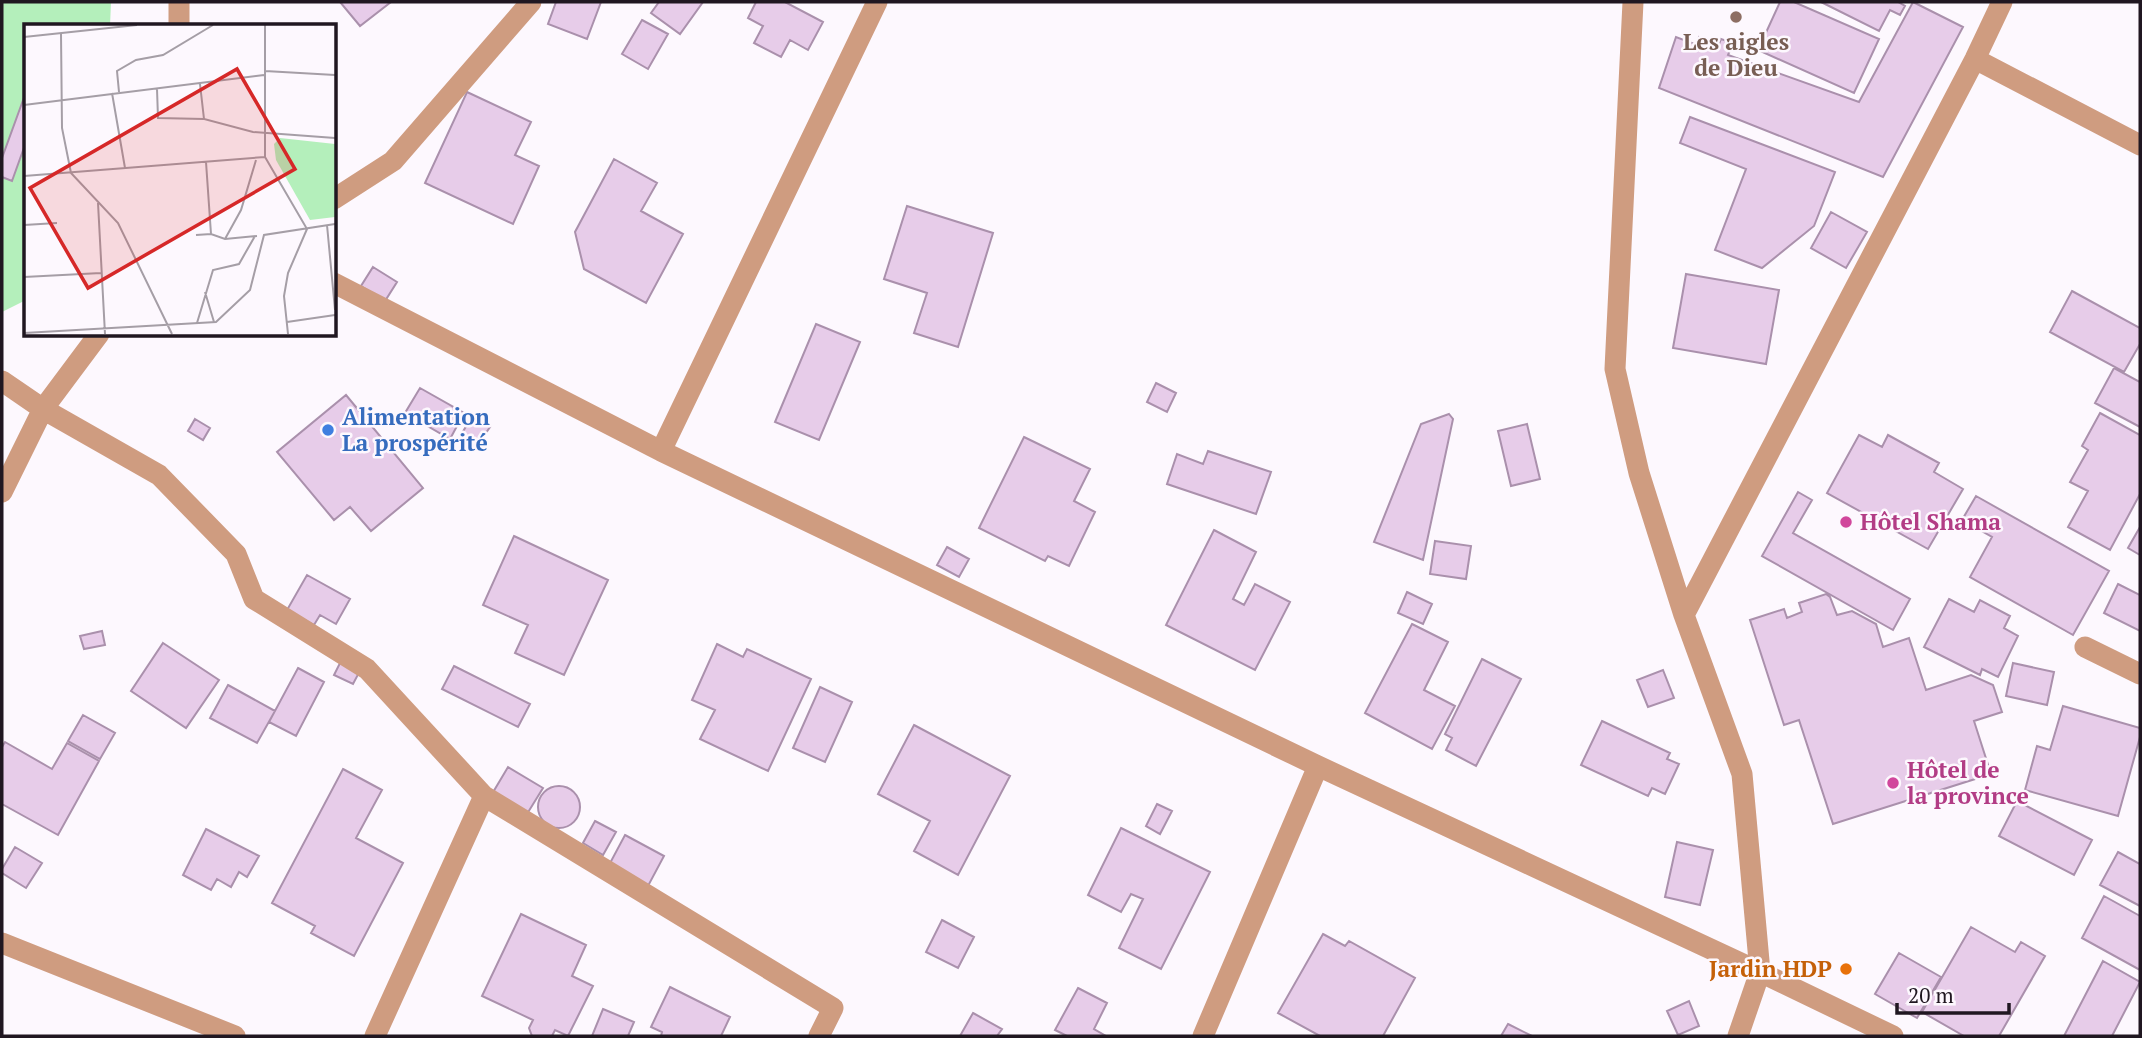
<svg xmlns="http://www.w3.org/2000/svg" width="2142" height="1038" font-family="'PT Serif',serif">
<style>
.green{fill:#b4efbb}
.building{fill:#e7cce9;stroke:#aa90ac;stroke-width:2}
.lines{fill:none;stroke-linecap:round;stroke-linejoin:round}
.minor{stroke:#cf9c80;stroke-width:21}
.education-dot{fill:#8d6e63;stroke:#fdf8fe;stroke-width:2.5}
.shop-dot{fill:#3f7fe0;stroke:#fdf8fe;stroke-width:2.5}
.hotel-dot{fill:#d1479c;stroke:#fdf8fe;stroke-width:2.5}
.food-dot{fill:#e8710a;stroke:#fdf8fe;stroke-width:2.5}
.labels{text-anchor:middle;stroke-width:5;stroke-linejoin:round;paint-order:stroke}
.education-label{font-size:23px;font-weight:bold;fill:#785e54;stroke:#fdf8fe}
.shop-label{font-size:23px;font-weight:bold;fill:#366cbe;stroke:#fdf8fe;text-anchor:start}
.hotel-label{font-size:23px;font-weight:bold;fill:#b23c85;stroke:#fdf8fe;text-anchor:start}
.food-label{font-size:23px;font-weight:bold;fill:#c56008;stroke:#fdf8fe;text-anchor:end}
.inset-road{fill:none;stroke:#a59ea6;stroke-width:2}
.view{fill:#d62828;fill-opacity:0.15;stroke:#d62828;stroke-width:3.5}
.inset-edge{fill:none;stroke:#201721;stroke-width:3.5}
</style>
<rect width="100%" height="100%" fill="#fdf8fe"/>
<!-- green -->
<path class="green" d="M2 2H111L110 26H26V300L2 312Z"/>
<!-- building -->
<path class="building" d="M340 2H391L360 26Z
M556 2H601L587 39 548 24Z
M659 2H703L680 34 651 13Z
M756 2H785L823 22 808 50 790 40 781 57 754 43 763 26 748 18Z
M1780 2H1794L1879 39 1854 93 1758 50Z
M1821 2H1898L1905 6 1900 15 1890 10 1879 31Z
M1913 2 1963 27 1883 177 1659 88 1676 37 1697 45 1699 37 1719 44 1721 39 1733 43 1728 55 1859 102Z
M642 20 668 34 648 69 622 54Z
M26 92V142L12 181 2 177V158Z
M467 92 531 122 515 155 539 166 513 224 425 183Z
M1690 117 1835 172 1814 226 1762 268 1715 250 1746 169 1680 143Z
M614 159 657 183 641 211 683 234 646 303 584 269 575 232Z
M907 206 993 233 958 347 914 333 927 293 884 279Z
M1831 212 1867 232 1846 268 1811 248Z
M373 267 397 282 385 301 361 286Z
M1686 274 1779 290 1766 364 1673 348Z
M2072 291 2140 328V344L2124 372 2050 332Z
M816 324 860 342 819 440 775 422Z
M2114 368 2140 382V427L2095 403Z
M1156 383 1176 393 1167 412 1147 402Z
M420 388 464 413 450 439 405 413Z
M346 395 423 488 371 531 350 507 334 520 277 452Z
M2100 413 2140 435V494L2110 550 2068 527 2088 491 2070 482 2088 450 2082 446Z
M1449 414 1453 419 1423 560 1374 542 1421 424Z
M472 417 490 427 479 443 462 433Z
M195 419 210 428 203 440 188 431Z
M1527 424 1540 479 1511 486 1498 431Z
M1859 435 1882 447 1888 435 1939 463 1934 472 1963 489 1928 549 1827 493Z
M1024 437 1090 469 1074 501 1095 512 1069 566 1048 556 1045 561 979 528Z
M1208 451 1271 472 1256 514 1167 484 1177 454 1203 464Z
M1798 492 1812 500 1793 533 1910 599 1893 630 1762 556Z
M1976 496 2109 571 2073 635 1970 577 1992 537 1962 520Z
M2140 527V555L2128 548Z
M1214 530 1256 552 1233 599 1244 605 1255 584 1290 602 1255 670 1166 625Z
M514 536 608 580 564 675 515 653 528 625 483 605Z
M1435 541 1471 546 1466 579 1430 574Z
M947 547 969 559 959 577 937 565Z
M307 575 350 599 336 624 320 615 314 625 287 610Z
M2118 584 2140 595V631L2104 613Z
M1407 592 1432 604 1423 624 1398 613Z
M1826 594 1830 597 1837 615 1852 611 1876 624 1883 647 1909 638 1926 690 1971 675 1993 685 2002 712 1974 721 1991 774 1833 824 1799 720 1784 725 1750 620 1784 609 1787 618 1802 612 1799 603Z
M1949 599 1974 612 1980 600 2010 616 2004 628 2018 636 1998 677 1982 669 1980 675 1924 647Z
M1412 624 1448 642 1424 690 1455 706 1432 749 1365 713Z
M102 631 105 645 84 649 80 636Z
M163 643 219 680 186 728 131 691Z
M717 644 743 657 747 649 811 679 768 771 700 739 715 710 692 700Z
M343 657 362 667 353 684 334 675Z
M1482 659 1521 679 1476 766 1446 750 1452 738 1445 734Z
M2013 663 2054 672 2047 705 2006 696Z
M454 666 530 704 518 727 442 689Z
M298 668 324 682 296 736 269 722Z
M1663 670 1674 698 1648 707 1637 680Z
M228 685 275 711 257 743 210 718Z
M820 687 852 702 825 762 793 748Z
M2063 706 2140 728V737L2118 816 2025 790 2037 746 2050 750Z
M83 715 115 733 100 759 68 741Z
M1602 721 1670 753 1667 759 1679 764 1665 794 1652 788 1648 796 1581 765Z
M914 725 1010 776 958 875 914 851 930 821 878 794Z
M5 742 52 769 67 743 99 761 58 835 2 804V747Z
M508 767 543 788 527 814 492 794Z
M343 769 382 790 356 838 403 863 354 956 311 933 315 926 272 903Z
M538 807a21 21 0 1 1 42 0a21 21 0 1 1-42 0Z
M2017 801 2092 840 2074 875 1999 836Z
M1157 804 1172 811 1160 834 1146 826Z
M595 821 616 832 603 855 583 843Z
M1121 828 1210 872 1161 969 1119 948 1143 899 1131 894 1121 912 1088 895Z
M206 829 259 856 247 877 239 872 231 887 217 879 211 890 183 875Z
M625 835 664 856 648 886 609 865Z
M1677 842 1713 850 1700 905 1665 897Z
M15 847 42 863 26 888 2 873V869Z
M2118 852 2140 864V906L2100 885Z
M2104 896 2140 916V970L2082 938Z
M521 914 586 945 572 976 593 986 568 1036 555 1030 552 1036H532L529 1028 533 1020 482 996Z
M942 920 974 937 958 968 926 952Z
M1971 927 2015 952 2021 942 2045 956 1999 1036H1964L1922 1012Z
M1323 934 1345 946 1349 941 1415 978 1383 1036H1320L1278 1013Z
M1899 953 1941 977 1917 1018 1875 994Z
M2103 961 2140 982 2112 1036H2064Z
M670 987 730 1017 721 1036H661L662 1032 651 1027Z
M1078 988 1107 1003 1094 1029 1106 1036H1067L1055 1030Z
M1689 1001 1699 1026 1678 1035 1667 1011Z
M603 1009 634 1022 628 1036H592Z
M973 1013 1002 1029 997 1036H960Z
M1508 1024 1532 1036H1501Z"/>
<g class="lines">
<!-- minor -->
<path class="minor" d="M179 2V26
M1633 2 1615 369 1639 473 1684 615 1742 774 1760 972 1738 1036
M1975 59 2140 145
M334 199 393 161 531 2
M334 283 661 451 1318 766 1760 972 1893 1036
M2 381 43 409 159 475 236 554 254 599 367 669 484 796 375 1036
M661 451 877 2
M2 492 43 409 99 334
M1684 615 1975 59 2002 2
M2085 647 2140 674
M484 796 833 1008 819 1036
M2 943 235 1036
M1203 1036 1318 766"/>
</g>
<!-- markers -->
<circle class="education-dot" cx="1736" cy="17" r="7"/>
<circle class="shop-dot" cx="328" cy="430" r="7"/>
<g class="hotel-dot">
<circle cx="1846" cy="522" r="7"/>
<circle cx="1893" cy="783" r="7"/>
</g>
<circle class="food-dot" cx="1846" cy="969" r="7"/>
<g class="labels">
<!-- education labels -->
<g class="education-label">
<text x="1736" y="50">Les aigles<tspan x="1736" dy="26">de Dieu</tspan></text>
</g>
<!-- shop labels -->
<g class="shop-label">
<text x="342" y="425">Alimentation<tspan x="342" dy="26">La prospérité</tspan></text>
</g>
<!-- hotel labels -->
<g class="hotel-label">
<text x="1860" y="530">Hôtel Shama</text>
<text x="1907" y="778">Hôtel de<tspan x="1907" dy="26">la province</tspan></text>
</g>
<!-- food labels -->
<g class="food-label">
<text x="1832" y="977">Jardin HDP</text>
</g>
</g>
<!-- overview -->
<g transform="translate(24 24)">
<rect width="312" height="312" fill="#fdf8fe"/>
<path d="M256 114 311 120V193L286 196 252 136 250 120Z" fill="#b4efbb"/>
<path class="inset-road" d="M241 1V133L283 205 264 249 260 272 264 310M37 10 38 104 47 149 94 199 148 310M0 13 113 1M241 47 311 51M176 60 180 95 229 108 311 114M133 65 134 94 180 95M95 68 93 47 112 36 139 31 189 1M88 69 101 144M0 81 240 51M182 138 187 210M0 152 241 133M74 179 81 310M0 201 33 199M303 201 311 286M172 211 187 210 201 215 233 212M201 215 217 186 232 136M0 253 77 249M181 268 190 298M263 298 311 291M173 299 189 246 215 240 231 212M0 309 192 298 226 266 240 211 311 200"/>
<path class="view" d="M213 45 271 145 64 264 6 164Z"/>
<rect width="312" height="312" class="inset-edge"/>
</g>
<!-- border -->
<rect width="2142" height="1038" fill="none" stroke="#201721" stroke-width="7"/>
<!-- scale -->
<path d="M1897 1003v10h112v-10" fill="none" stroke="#201721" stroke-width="3.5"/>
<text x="1908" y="1003" font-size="21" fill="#201721" stroke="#fdf8fe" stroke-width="5" paint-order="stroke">20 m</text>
</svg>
